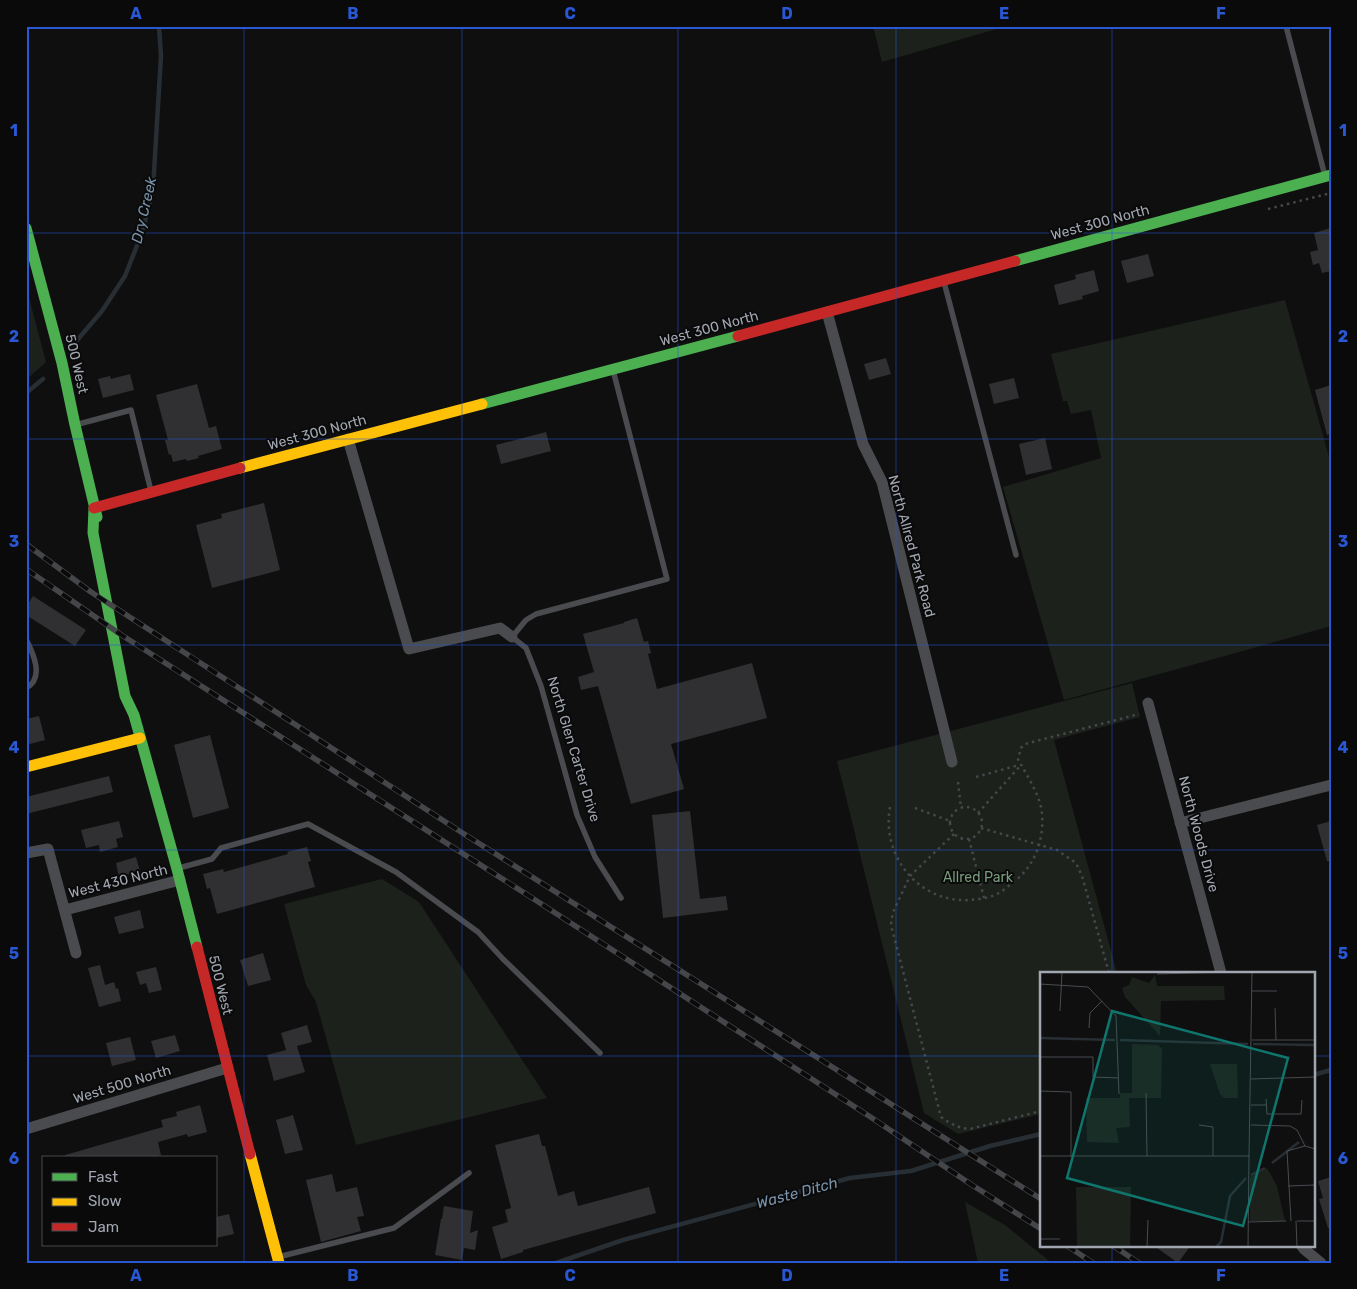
<svg xmlns="http://www.w3.org/2000/svg" width="1357" height="1289" font-family="Rubik,sans-serif">
<style>
.green{fill:#1c211c}
.lines{fill:none;stroke-linecap:round;stroke-linejoin:round}
.stream{stroke:#272e34;stroke-width:4.5}
.building{fill:#303032}
.path{stroke:#45474a;stroke-width:2.5;stroke-dasharray:2.5 4;stroke-linecap:butt}
.lane{stroke:#4a4b4e;stroke-width:5.5}
.street{stroke:#4a4b4e;stroke-width:11}
.fast{stroke:#4caf50;stroke-width:11}
.slow{stroke:#ffc107;stroke-width:11}
.jam{stroke:#c62828;stroke-width:11}
.rail-casing{stroke:#454649;stroke-width:5.5}
.rail{stroke:#0a0a0b;stroke-width:4;stroke-dasharray:11;stroke-linecap:butt}
.grid{fill:none;stroke:#2a57d4;stroke-width:1;stroke-opacity:0.55}
.labels{text-anchor:middle;stroke-width:4;stroke-linejoin:round;paint-order:stroke}
.street-label{font-size:14px;fill:#a1a6b0;stroke:#0a0a0b}
.park-label{font-size:14px;fill:#789b7b;stroke:#0a0a0b}
.water-label{font-size:15px;font-style:italic;fill:#7993aa;stroke:#0a0a0b}
.inset-river{fill:none;stroke:#272e34;stroke-width:2.5}
.inset-road{fill:none;stroke:#494b50;stroke-width:1}
.view{fill:#0f766e;fill-opacity:0.15;stroke:#0f766e;stroke-width:2.5}
.inset-edge{fill:none;stroke:#a1a6b0;stroke-width:2.5}
.neatline{fill:none;stroke:#2a57d4;stroke-width:2}
.grid-label{font-size:16px;text-anchor:middle;font-weight:bold;fill:#2a57d4}
</style>
<rect width="100%" height="100%" fill="#0f0f10"/>
<!-- green -->
<path class="green" d="M873 26H1007L882 62Z
M26 286 46 362 26 380Z
M1285 300 1331 464V626L1225 656 1064 700 1003 487 1101 458 1091 410 1071 414 1067 401H1063L1051 354Z
M1132 683 1140 717 1054 740 1117 973H1041V1114L958 1134 924 1113 837 761Z
M382 879 419 902 547 1098 356 1145 316 1002 306 985 284 904Z
M965 1202 1005 1225 1048 1260 1054 1263H978Z"/>
<g class="lines">
<!-- stream -->
<path class="stream" d="M73 345 102 311 125 276 142 233 153 189 161 56 159 26
M26 393 43 379
M1313 1075 1331 1070
M556 1263 623 1240 850 1178 911 1171 990 1146 1041 1134"/>
</g>
<!-- building -->
<path class="building" d="M1331 228V271L1322 273 1319 263 1313 265 1310 252 1318 250 1314 233Z
M1148 254 1154 276 1127 283 1121 261Z
M1094 270 1099 291 1082 296 1083 299 1059 305 1054 285 1076 279 1075 275Z
M886 358 891 374 869 380 864 364Z
M130 374 134 390 103 398 98 379 110 376 111 379Z
M1014 378 1019 398 994 404 989 384Z
M197 384 209 428 216 426 222 449 198 456 199 458 187 461 186 459 173 462 171 454 169 455 165 440H168L156 395Z
M1331 385V434L1327 435 1315 390Z
M546 432 551 451 501 464 496 445Z
M1045 438 1052 469 1026 475 1019 444Z
M264 503 280 570 212 588 196 525 222 518 221 514Z
M33 596 86 630 75 646 26 615V607Z
M637 618 644 642 648 641 651 653 648 654 657 689 752 663 767 718 671 744 684 789 631 804 598 686 581 690 578 677 594 672 583 634 624 623V622Z
M39 716 45 740 26 745V719Z
M210 735 229 808 193 818 174 745Z
M109 776 113 792 26 814V797Z
M690 811 700 899 726 896 728 910 663 918 652 815Z
M119 821 123 837 116 839 118 847 100 852 99 845 86 848 81 830Z
M1331 821V861H1327L1317 825Z
M307 847 311 861 308 862 315 887 217 914 210 888 207 889 203 874 223 869 224 872 288 854 287 852Z
M136 857 140 871 119 877 116 863Z
M140 910 144 928 119 934 114 917Z
M263 953 271 980 248 986 240 960Z
M100 965 105 985 114 982 116 989 118 988 121 1001 99 1007 88 968Z
M156 967 162 990 149 993 146 983 140 985 136 972Z
M307 1025 312 1042 297 1046 305 1072 274 1081 267 1055 286 1050 281 1033Z
M175 1035 180 1051 156 1058 151 1041Z
M130 1037 136 1060 112 1066 106 1043Z
M200 1105 207 1132 188 1137 187 1134 158 1142 161 1155 150 1158H66L65 1155 163 1127 161 1120 177 1116 176 1112Z
M293 1115 303 1150 285 1154 276 1120Z
M539 1134 542 1146H545L558 1196 574 1191 578 1206 649 1187 656 1213 523 1250V1252L501 1259 492 1227 508 1222 505 1210 511 1208 495 1145Z
M332 1174 336 1192 357 1187 364 1216 357 1217 361 1231 321 1242 306 1180Z
M1331 1177V1228H1328L1319 1199 1323 1198 1318 1181Z
M444 1206 473 1211 470 1233 478 1230 475 1250 464 1248 462 1260 435 1255 441 1219H442Z
M229 1214 234 1234 216 1238V1217Z
M1153 1245H1191L1178 1263Z"/>
<g class="lines">
<!-- path -->
<path class="path" d="M1268 209 1331 193
M976 777 1019 765
M958 782 961 808
M890 807C881 856 919 903 969 900 979 899 990 898 999 893 1003 891 1007 887 1011 884 1025 874 1034 861 1039 845 1043 830 1044 814 1039 800 1034 786 1025 772 1018 759L1021 748 1025 744 1139 714
M950 823a16 16 0 1 1 32 0a16 16 0 1 1-32 0Z
M915 808 950 821
M978 813 1021 765
M981 828 1057 850 1076 863 1082 876 1109 973
M954 834 910 876 894 910 891 921 892 929 941 1117C951 1124 958 1128 970 1129L1041 1111
M969 839 984 898"/>
<!-- lane -->
<path class="lane" d="M1286 26 1325 176
M944 282 1016 555
M613 370 667 579 536 614 526 620 512 637 526 648 541 686 577 815 595 857 621 898
M75 425 131 410 151 491
M26 639C33 653 45 678 26 688
M179 868 212 859 221 848 308 824 396 872 478 932 503 959 600 1053
M278 1257 394 1228 469 1173"/>
<!-- street -->
<path class="street" d="M827 312 863 444 882 482 952 762
M348 439 409 649 500 628 512 637
M1148 703 1221 973
M1180 823 1331 785
M26 853 48 849 76 953
M65 910 180 880
M26 1129 227 1068
M1301 1245 1304 1249 1321 1263"/>
<!-- fast -->
<path class="fast" d="M26 228 62 363 75 425 97 517
M1015 261 1331 175
M482 404 738 336
M94 508 93 533 125 696 134 715 177 869 197 947"/>
<!-- slow -->
<path class="slow" d="M240 468 482 404
M26 767 140 738
M250 1154 279 1263"/>
<!-- jam -->
<path class="jam" d="M738 336 1015 261
M94 508 240 468
M197 947 250 1154"/>
<!-- rail casing -->
<g class="rail-casing">
<path id="rail" d="M26 544 91 592 461 832 1041 1199
M26 569 120 634 526 894 872 1118 972 1185 1041 1229
M1066 1245 1093 1263
M1112 1245 1139 1263"/>
</g>
<!-- rail -->
<use href="#rail" class="rail"/>
</g>
<!-- grid -->
<path class="grid" d="M244 26V1263M462 26V1263M678 26V1263M896 26V1263M1112 26V973M26 233H1331M26 439H1331M26 645H1331M26 850H1331M26 1056H1041M1313 1056H1331M1112 1245V1263"/>
<g class="labels">
<!-- street labels -->
<g class="street-label">
<text transform="translate(1100 222) rotate(-15)" y="5">West 300 North</text>
<text transform="translate(709 328) rotate(-15)" y="5">West 300 North</text>
<text transform="translate(77 364) rotate(77)" y="5">500 West</text>
<text transform="translate(317 432) rotate(-15)" y="5">West 300 North</text>
<text transform="translate(912 546) rotate(75)" y="5">North Allred Park Road</text>
<text transform="translate(574 749) rotate(73)" y="5">North Glen Carter Drive</text>
<text transform="translate(1199 834) rotate(75)" y="5">North Woods Drive</text>
<text transform="translate(118 881) rotate(-14)" y="5">West 430 North</text>
<text transform="translate(221 985) rotate(76)" y="5">500 West</text>
<text transform="translate(122 1084) rotate(-17)" y="5">West 500 North</text>
</g>
<!-- park labels -->
<g class="park-label">
<text x="978" y="882">Allred Park</text>
</g>
<!-- water labels -->
<g class="water-label">
<text transform="translate(144 210) rotate(-77)" y="5">Dry Creek</text>
<text transform="translate(797 1193) rotate(-15)" y="5">Waste Ditch</text>
</g>
</g>
<!-- overview -->
<g transform="translate(1040 972)">
<rect width="275" height="275" fill="#0f0f10"/>
<path d="M115 3 117 14H184L185 28 121 29 120 64 85 25 82 16 89 13 92 5 109 11ZM92 72 118 73 122 77 121 126H89L90 155 76 156 79 171 47 170 46 126H80V121H92ZM170 92H197L198 126H184L180 122ZM227 196 237 214 245 249H210V205ZM36 215H91L90 275H37Z" fill="#1c211c"/>
<path class="inset-river" d="M0 66 75 68M80 68 208 72M213 72 275 73M232 191 259 170M211 203 225 196M176 275 181 270 190 224 206 206"/>
<path class="inset-road" d="M117 2 188 0M0 12 48 15 76 44 79 122M211 19H237M235 36 236 68M20 39 22 0M49 56 50 41 62 29M212 68H275M0 85H53V105L78 106M211 107 275 105M0 119 31 120V185M106 121 107 184M226 127 227 142H261L262 128M211 133H227M159 153 173 155V184M211 153 250 154 257 158 265 174 275 177M0 184H209M209 184 212 0M248 214 275 213M251 249 247 179 265 174M256 249 257 275M257 249H275M208 250 246 249M0 267H20M107 275 108 248M208 275 209 183"/>
<path class="view" d="M72 39 248 86 203 254 27 206Z"/>
<rect width="275" height="275" class="inset-edge"/>
</g>
<!-- border -->
<rect width="1357" height="1289" fill="none" stroke="#0a0a0b" stroke-width="55"/>
<!-- legend -->
<rect x="42" y="1156" width="175" height="90" fill="#0a0a0b" stroke="#46484d"/>
<rect x="52" y="1173" width="25" height="8" fill="#4caf50" stroke="#46484d"/>
<text x="88" y="1182" font-size="15" fill="#a1a6b0">Fast</text>
<rect x="52" y="1198" width="25" height="8" fill="#ffc107" stroke="#46484d"/>
<text x="88" y="1206" font-size="15" fill="#a1a6b0">Slow</text>
<rect x="52" y="1223" width="25" height="8" fill="#c62828" stroke="#46484d"/>
<text x="88" y="1232" font-size="15" fill="#a1a6b0">Jam</text>
<rect x="28" y="28" width="1302" height="1234" class="neatline"/>
<g class="grid-label">
<text x="136" y="19">A</text>
<text x="353" y="19">B</text>
<text x="570" y="19">C</text>
<text x="787" y="19">D</text>
<text x="1004" y="19">E</text>
<text x="1221" y="19">F</text>
<text x="14" y="136">1</text>
<text x="1343" y="136">1</text>
<text x="14" y="342">2</text>
<text x="1343" y="342">2</text>
<text x="14" y="547">3</text>
<text x="1343" y="547">3</text>
<text x="14" y="753">4</text>
<text x="1343" y="753">4</text>
<text x="14" y="959">5</text>
<text x="1343" y="959">5</text>
<text x="14" y="1164">6</text>
<text x="1343" y="1164">6</text>
<text x="136" y="1281">A</text>
<text x="353" y="1281">B</text>
<text x="570" y="1281">C</text>
<text x="787" y="1281">D</text>
<text x="1004" y="1281">E</text>
<text x="1221" y="1281">F</text>
</g>
</svg>
